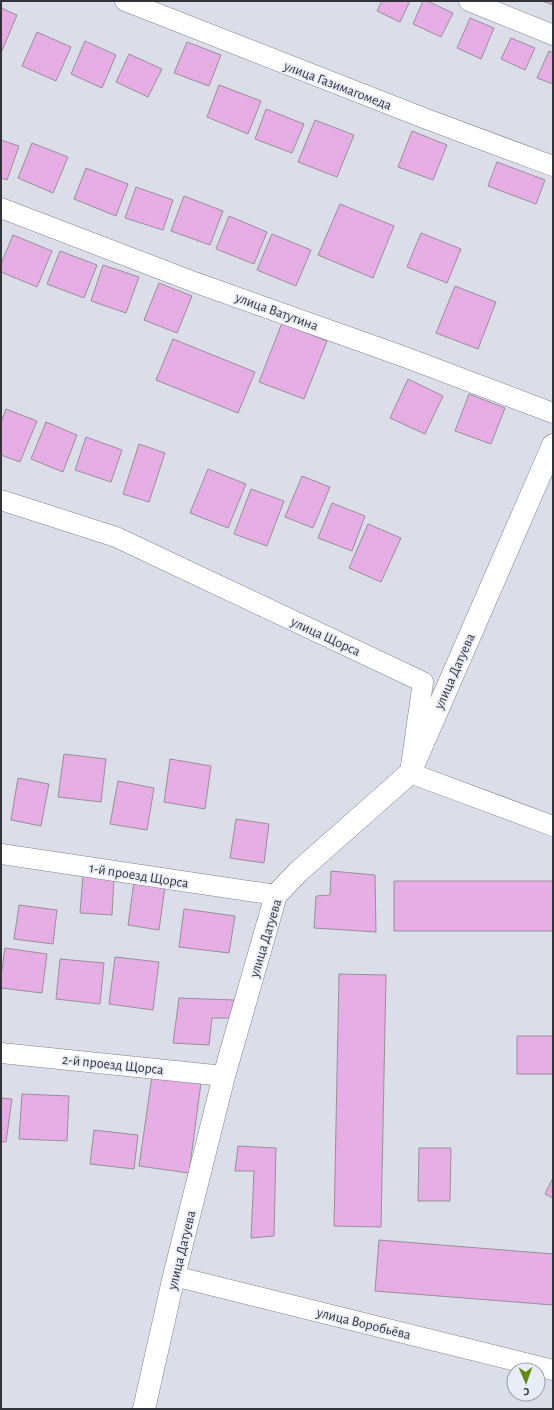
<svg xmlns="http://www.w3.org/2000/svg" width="554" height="1410" font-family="'Alegreya Sans',sans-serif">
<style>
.building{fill:#e7ade5;stroke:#989097}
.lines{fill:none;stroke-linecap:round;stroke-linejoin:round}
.minor-casing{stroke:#7c8089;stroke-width:21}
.tertiary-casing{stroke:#7c8089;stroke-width:23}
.minor{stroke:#fff;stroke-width:20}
.tertiary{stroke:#fff;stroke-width:22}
.labels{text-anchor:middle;stroke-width:3.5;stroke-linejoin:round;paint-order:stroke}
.street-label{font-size:14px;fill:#333439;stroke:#e8ecf6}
</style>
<rect width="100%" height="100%" fill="#dbdee9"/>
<!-- building -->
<path class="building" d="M382 1H410L400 22 377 11Z
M423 1H427L453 13 441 37 413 24Z
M542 1H553V5Z
M1 8 17 15 1 53Z
M470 18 494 28 481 59 457 48Z
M37 32 71 47 56 81 22 66Z
M511 38 535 48 525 70 501 59Z
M85 41 116 55 102 88 71 74Z
M187 42 221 55 209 86 174 73Z
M549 51 553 53V84L537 78Z
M129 54 162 69 148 97 116 82Z
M219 85 261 101 248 134 207 117Z
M266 109 304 124 292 153 255 139Z
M315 120 354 135 337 177 298 162Z
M412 131 447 145 433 180 398 167Z
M1 140 19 146 7 180 1 178Z
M32 143 68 157 53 193 18 178Z
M497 162 545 180 536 204 488 186Z
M86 168 128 184 116 216 74 199Z
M136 187 173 200 163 230 125 218Z
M184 196 223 211 210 245 171 231Z
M340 204 394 226 373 278 318 255Z
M229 216 267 232 254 264 216 249Z
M421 233 461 249 447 283 407 267Z
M272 234 311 250 296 286 257 270Z
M13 235 52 251 37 287 1 272V264Z
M60 251 97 265 84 298 47 284Z
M103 265 139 277 126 313 91 301Z
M159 283 192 296 177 333 144 320Z
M455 286 496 302 478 349 436 333Z
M282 323 327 341 304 399 259 382Z
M173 339 255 372 238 413 156 380Z
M408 379 443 396 425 434 390 418Z
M469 394 505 408 491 444 455 431Z
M6 409 37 421 20 462 1 455V422Z
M46 422 77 435 63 472 31 459Z
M86 437 122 450 111 482 75 470Z
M139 444 165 453 149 502 123 494Z
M208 469 246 484 228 528 190 513Z
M302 476 330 487 313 528 285 517Z
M251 489 284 501 267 546 234 534Z
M332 503 365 516 352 551 318 538Z
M368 524 401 538 381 582 349 568Z
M64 754 106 759 101 802 58 797Z
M170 759 211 766 205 809 164 802Z
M18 778 49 784 41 826 11 820Z
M118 781 154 788 147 830 110 824Z
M236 819 269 824 264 863 230 858Z
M331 871 375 875 376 932 314 928 316 896 330 895Z
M83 875 114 878 112 915 80 913Z
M394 881H553V931H394Z
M134 882 165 887 159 930 128 925Z
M19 905 57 910 53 944 14 939Z
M184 909 235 916 229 953 179 947Z
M5 948 47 954 42 993 1 988V976Z
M115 957 159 962 153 1010 109 1004Z
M60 959 104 963 100 1004 56 999Z
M339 974 386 975 381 1227 334 1226Z
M179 998 234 1000 231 1018H212L209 1045 173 1043Z
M517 1036H553V1074H517Z
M152 1076 201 1083 189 1173 139 1166Z
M22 1094 69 1096 67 1141 19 1139Z
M1 1098 12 1099 6 1142H1Z
M94 1130 138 1135 134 1169 90 1164Z
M238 1146 276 1148 274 1236 251 1238 254 1171H235Z
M419 1148H451L450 1201H418Z
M553 1178V1198L545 1194Z
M379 1240 553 1254V1305L375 1291Z"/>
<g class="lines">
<!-- minor casing -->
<g class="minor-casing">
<path id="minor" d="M125 1 429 120 553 166
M469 1 553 35
M1 208 194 282 402 356 553 413
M1 500 116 537 423 682 410 773 553 826
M1 854 276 895
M1 1053 224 1076
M174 1276 553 1370"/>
</g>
<!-- tertiary casing -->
<g class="tertiary-casing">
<path id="tertiary" d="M144 1409 174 1276 224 1076 276 895 298 872 410 773 553 445"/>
</g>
<!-- minor -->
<use href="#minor" class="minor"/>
<!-- tertiary -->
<use href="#tertiary" class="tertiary"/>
</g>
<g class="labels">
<!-- street labels -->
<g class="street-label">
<text transform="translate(338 85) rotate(21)" y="5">улица Газимагомеда</text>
<text transform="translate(277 311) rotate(20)" y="5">улица Ватутина</text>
<text transform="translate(326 636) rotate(25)" y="5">улица Щорса</text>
<text transform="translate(454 671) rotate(-66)" y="5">улица Датуева</text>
<text transform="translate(139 875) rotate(9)" y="5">1-й проезд Щорса</text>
<text transform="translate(265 938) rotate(-73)" y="5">улица Датуева</text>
<text transform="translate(113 1064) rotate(6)" y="5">2-й проезд Щорса</text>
<text transform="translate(181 1250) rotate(-76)" y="5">улица Датуева</text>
<text transform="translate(364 1323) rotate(14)" y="5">улица Воробьёва</text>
</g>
</g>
<!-- border -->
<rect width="554" height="1410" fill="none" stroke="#333439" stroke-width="4"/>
<!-- north arrow -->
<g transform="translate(526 1382) rotate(178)"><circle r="19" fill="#e8ecf6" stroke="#a0a2aa"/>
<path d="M0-3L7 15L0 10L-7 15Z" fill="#638912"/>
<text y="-6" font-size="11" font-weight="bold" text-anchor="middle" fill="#333439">С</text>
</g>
</svg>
